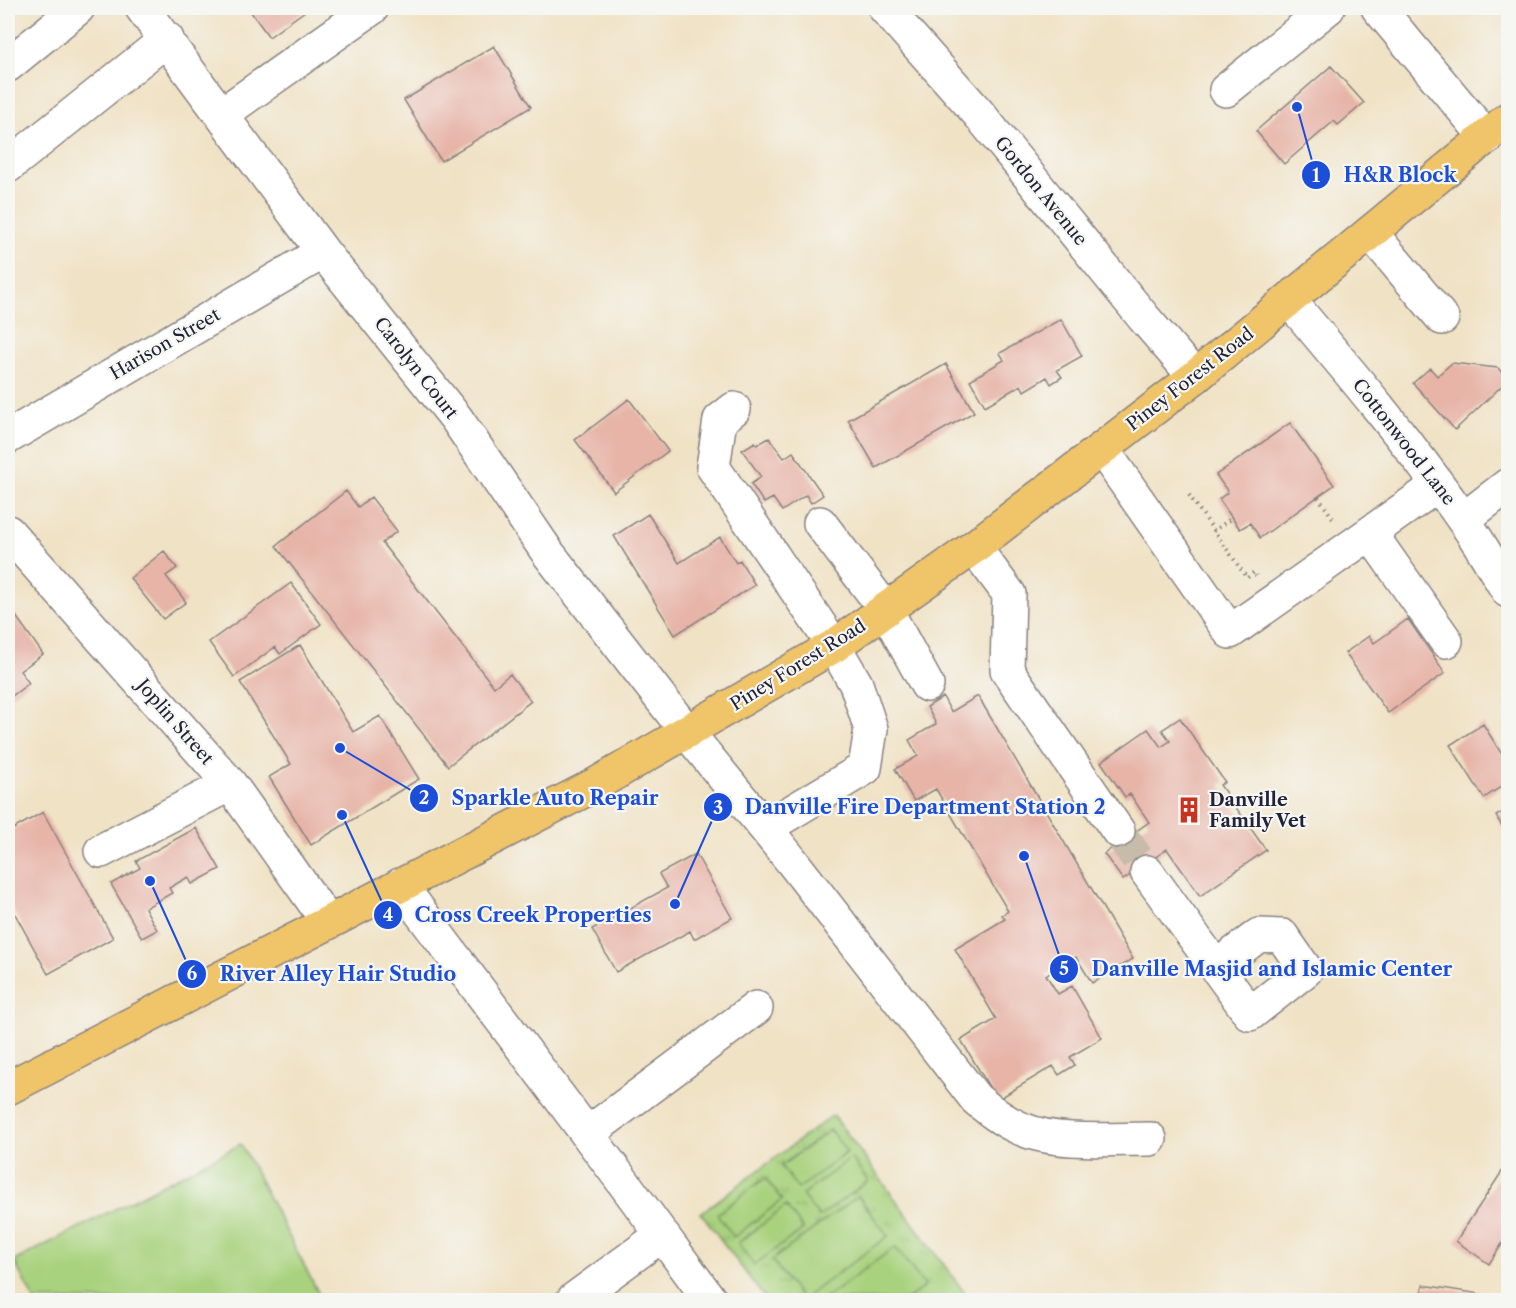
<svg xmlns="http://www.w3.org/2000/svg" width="1516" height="1308" font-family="'Libre Caslon Text',serif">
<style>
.grass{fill:url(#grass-tufts);stroke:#657a5c;stroke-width:1.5}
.garden{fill:#a8d27d;stroke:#657a5c;stroke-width:1.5}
.building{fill:#e7b4a7}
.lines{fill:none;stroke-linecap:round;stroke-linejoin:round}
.minor-tunnel{stroke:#c7bca9;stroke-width:33;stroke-dasharray:33 16;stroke-linecap:butt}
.minor-casing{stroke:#898280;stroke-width:36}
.major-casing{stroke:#898280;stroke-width:36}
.path{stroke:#898280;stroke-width:4;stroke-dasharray:1.5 4.5;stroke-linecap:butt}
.minor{stroke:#fff;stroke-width:33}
.major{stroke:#f0c469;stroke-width:33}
.labels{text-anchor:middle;stroke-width:4.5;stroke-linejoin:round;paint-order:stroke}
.street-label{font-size:18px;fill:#22223b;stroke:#f6f6f2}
.poi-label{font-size:18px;font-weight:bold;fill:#22223b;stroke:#f6f6f2;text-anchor:start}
.leader{fill:none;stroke:#1d4ed8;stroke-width:2}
.callout-dot{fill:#1d4ed8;stroke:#f6f6f2;stroke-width:2}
.mark-label{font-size:18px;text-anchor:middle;font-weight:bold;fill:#fff}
.callout-label{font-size:20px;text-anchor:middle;font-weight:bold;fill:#1d4ed8;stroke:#f6f6f2;stroke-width:4.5;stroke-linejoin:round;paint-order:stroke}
</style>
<defs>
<pattern id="grass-tufts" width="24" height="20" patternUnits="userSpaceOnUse" patternTransform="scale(1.5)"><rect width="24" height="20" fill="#a8d27d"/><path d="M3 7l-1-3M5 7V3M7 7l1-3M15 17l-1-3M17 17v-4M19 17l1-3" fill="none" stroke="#90b46d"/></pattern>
</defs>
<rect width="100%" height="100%" fill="#f6f6f2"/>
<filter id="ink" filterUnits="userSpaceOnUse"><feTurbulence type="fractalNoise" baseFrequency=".0167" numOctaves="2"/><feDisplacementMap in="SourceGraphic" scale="12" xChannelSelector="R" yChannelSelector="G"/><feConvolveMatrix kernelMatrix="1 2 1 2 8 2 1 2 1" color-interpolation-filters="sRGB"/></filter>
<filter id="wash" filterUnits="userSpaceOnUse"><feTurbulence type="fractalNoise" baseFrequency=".008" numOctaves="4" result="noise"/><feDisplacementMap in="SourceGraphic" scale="24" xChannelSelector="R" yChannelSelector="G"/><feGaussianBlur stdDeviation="1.35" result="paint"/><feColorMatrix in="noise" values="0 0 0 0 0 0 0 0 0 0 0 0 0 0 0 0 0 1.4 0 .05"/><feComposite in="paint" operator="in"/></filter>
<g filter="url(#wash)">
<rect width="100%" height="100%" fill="#f0e2c5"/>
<!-- grass -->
<path class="grass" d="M833 1115 970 1300H766L701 1213Z"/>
<!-- garden -->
<path class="garden" d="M830 1130 847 1152 798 1189 781 1166Z
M241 1144 322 1300H34L14 1261Z
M851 1158 868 1181 819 1217 802 1195Z
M765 1178 782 1200 734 1237 717 1214Z
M858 1196 888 1236 802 1300 772 1260Z
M786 1206 803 1229 754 1265 738 1243Z
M895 1247 925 1286 906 1300H823Z"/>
<g id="blocks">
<!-- building -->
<path class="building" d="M248 8H309L269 37Z
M494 46 531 107 441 161 404 100Z
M1331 66 1364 103 1338 125 1334 121 1284 164 1256 131Z
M1061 319 1082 356 1057 370 1062 377 1051 384 1047 377 1024 391 1021 385 985 406 970 380 1004 360 1000 353Z
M1452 363 1498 368 1508 380 1455 430 1413 383 1430 368 1437 376Z
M946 364 974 412 876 468 848 420Z
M629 399 668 451 614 492 575 440Z
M1290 423 1334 485 1260 538 1250 523 1240 529 1232 518 1219 499 1228 492 1216 475Z
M769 438 784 458 793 452 823 495 811 503 806 495 782 511 773 498 764 503 751 484 761 477 742 450 755 442 757 445Z
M346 491 358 507 371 497 397 531 382 543 494 687 510 674 531 701 448 766 276 546Z
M648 514 679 563 720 537 736 563 740 560 755 585 675 635 614 536Z
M164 551 177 568 166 576 186 602 163 619 130 578Z
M291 583 321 624 280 654 275 647 234 677 209 642Z
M8 605 43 654 20 671 29 683 8 699Z
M1408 619 1445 673 1388 713 1345 653 1369 636 1374 643Z
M300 645 353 732 380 716 419 779 311 845 269 777 291 764 240 682Z
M978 696 1133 959 1092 983 1076 957 1046 975 1058 994 1072 986 1102 1038 1070 1057 1075 1065 1059 1075 1053 1066 997 1100 961 1040 996 1019 955 949 1005 919 1002 915 1008 911 936 789 914 801 895 769 918 756 909 740 936 724 927 707 943 697 951 712Z
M1180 718 1225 782 1220 785 1266 850 1200 896 1167 849 1123 880 1104 854 1149 822 1130 794 1125 797 1101 762 1148 729 1161 747 1170 741 1162 730Z
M1483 724 1508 764V782L1484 798 1450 745Z
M1508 809V836L1496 816Z
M43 812 113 938 48 974 8 901V832Z
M196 828 220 869 192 884 188 877 169 888 172 893 145 908 157 930 142 938 111 884 140 868 136 861Z
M696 854 732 918 694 939 690 931 616 972 592 929 667 888 659 874Z
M1505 1167 1508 1170V1235L1489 1264 1456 1241Z
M1423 1285 1487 1295 1486 1300H1421Z"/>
</g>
</g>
<g filter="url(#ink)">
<use href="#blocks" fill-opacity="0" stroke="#898280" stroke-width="1.5"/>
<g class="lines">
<!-- minor-tunnel -->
<path class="minor-tunnel" d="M1118 831 1147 872"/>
<!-- minor casing -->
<g class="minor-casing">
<path id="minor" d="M142 8 323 252 456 418 548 553 687 732 791 860 976 1099C990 1111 1004 1122 1022 1129 1056 1144 1112 1139 1150 1139
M885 8 979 114 1144 318 1195 377
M1378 8 1487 138
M8 65 78 8
M1226 90 1328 8
M222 114 372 8
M8 166 167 39
M1371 233 1442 318
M1289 300C1349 371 1409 442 1462 518 1479 541 1493 567 1508 591
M734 409 720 420 713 467 834 646 856 684 871 729 865 768 765 828
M8 437 323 252
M1102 449 1230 632 1438 485
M1464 519 1508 485
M820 523 886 610 927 685
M8 532 230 784 328 922
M1370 533 1446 641
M974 547 1009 594 1007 670 1118 831
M101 851 230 784
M1147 872 1250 1014 1306 970 1282 936 1259 935 1216 967
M400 885 624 1183 710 1300
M587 1134 756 1008
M573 1300 662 1235"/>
</g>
<!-- major casing -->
<g class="major-casing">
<path id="major" d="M8 1088 593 786 834 646 974 547 1195 377 1508 119"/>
</g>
<!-- path -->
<path class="path" d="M1189 495 1247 578 1254 572 1256 576
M1318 497 1335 521
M1213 531 1232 518"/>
<!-- minor -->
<use href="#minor" class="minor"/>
<!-- major -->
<use href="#major" class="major"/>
</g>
</g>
<!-- icons -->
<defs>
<g id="building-bare" transform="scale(2.07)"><path d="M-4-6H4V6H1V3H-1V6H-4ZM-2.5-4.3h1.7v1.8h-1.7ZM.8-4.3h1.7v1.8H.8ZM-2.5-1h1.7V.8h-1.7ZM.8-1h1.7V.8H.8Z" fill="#c8321e" stroke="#f6f6f2" stroke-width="2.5" paint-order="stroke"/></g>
</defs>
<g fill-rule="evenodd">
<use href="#building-bare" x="1189" y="810"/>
</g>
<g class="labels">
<!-- street labels -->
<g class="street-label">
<text transform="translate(1041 191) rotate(51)" y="6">Gordon Avenue</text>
<text transform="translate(165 344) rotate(-30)" y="6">Harison Street</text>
<text transform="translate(416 368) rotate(52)" y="6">Carolyn Court</text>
<text transform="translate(1190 379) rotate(-38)" y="6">Piney Forest Road</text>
<text transform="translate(1404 442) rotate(52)" y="6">Cottonwood Lane</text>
<text transform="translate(798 665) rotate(-32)" y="6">Piney Forest Road</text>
<text transform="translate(175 722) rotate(49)" y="6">Joplin Street</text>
</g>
<!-- poi labels -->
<g class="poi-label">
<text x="1209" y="806">Danville<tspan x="1209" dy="21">Family Vet</tspan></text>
</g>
</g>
<!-- callouts -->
<path class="leader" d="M1297 107L1316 175M340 748L424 798M675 904L718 807M342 815L388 915M1024 856L1064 969M150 881L192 974"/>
<g class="callout-dot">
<circle cx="1297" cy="107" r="6"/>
<circle cx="340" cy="748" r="6"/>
<circle cx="675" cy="904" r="6"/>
<circle cx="342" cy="815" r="6"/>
<circle cx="1024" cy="856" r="6"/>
<circle cx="150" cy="881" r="6"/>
<circle cx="1316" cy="175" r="15"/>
<circle cx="424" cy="798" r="15"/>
<circle cx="718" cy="807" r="15"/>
<circle cx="388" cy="915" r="15"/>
<circle cx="1064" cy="969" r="15"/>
<circle cx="192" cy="974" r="15"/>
</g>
<g class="mark-label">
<text x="1316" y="182">1</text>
<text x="424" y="804">2</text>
<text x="718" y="814">3</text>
<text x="388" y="921">4</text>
<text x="1064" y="975">5</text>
<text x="192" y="980">6</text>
</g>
<g class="callout-label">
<text x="1400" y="182">H&amp;R Block</text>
<text x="555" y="805">Sparkle Auto Repair</text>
<text x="925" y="814">Danville Fire Department Station 2</text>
<text x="533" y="922">Cross Creek Properties</text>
<text x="1272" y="976">Danville Masjid and Islamic Center</text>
<text x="338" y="981">River Alley Hair Studio</text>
</g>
<!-- margin -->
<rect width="1516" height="1308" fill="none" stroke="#f6f6f2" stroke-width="30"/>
</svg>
